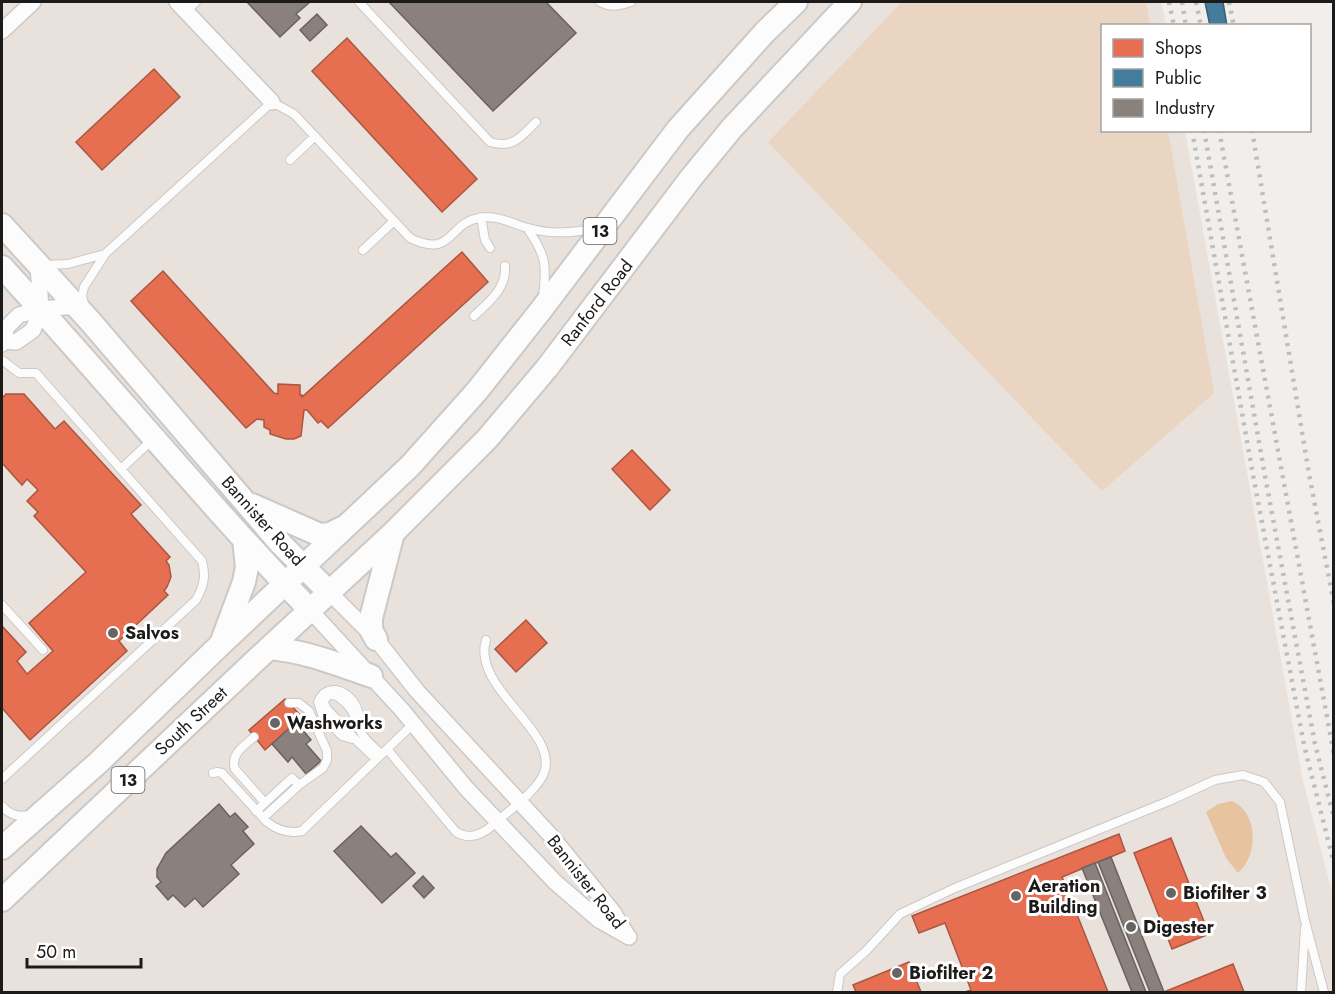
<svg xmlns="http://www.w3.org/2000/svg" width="1335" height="994" font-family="Jost,sans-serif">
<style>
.built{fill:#e9e1db}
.green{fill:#ead5c2}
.water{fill:#e8c3a0}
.shops{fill:#e76f51;stroke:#aa5640;stroke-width:1.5}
.public{fill:#457b9d;stroke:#395e76;stroke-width:1.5}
.industry{fill:#8a817c;stroke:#69625f;stroke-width:1.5}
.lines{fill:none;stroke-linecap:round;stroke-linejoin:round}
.service-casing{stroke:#cbc9c7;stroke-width:10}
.minor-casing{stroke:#cbc9c7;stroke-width:18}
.primary-casing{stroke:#cbc9c7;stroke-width:26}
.service{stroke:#fdfcfc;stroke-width:8}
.minor{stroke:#fdfcfc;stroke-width:15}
.primary{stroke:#fdfcfc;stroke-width:22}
.rail{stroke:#bdbdbc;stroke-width:4.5;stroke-dasharray:3 6;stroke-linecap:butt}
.poi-dot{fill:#676564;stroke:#fff;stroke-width:2}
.labels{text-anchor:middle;stroke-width:6;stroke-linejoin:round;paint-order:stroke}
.shield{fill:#fff;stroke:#615f5f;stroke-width:1.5}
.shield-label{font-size:16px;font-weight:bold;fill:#1d1b1a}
.street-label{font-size:18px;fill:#1d1b1a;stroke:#fff}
.poi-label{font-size:18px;font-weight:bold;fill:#1d1b1a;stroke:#fff;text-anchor:start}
</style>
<rect width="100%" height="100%" fill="#f1eeec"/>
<!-- built -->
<path class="built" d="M2 2H1161L1166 25 1102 26V130L1185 131 1303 781 1333 896V992H2Z"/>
<!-- green -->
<path class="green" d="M902 2H1146L1150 25 1102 26V130L1168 131 1214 393 1102 491 768 142Z"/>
<!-- water -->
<path class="water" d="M1232 801C1258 812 1259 855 1238 873L1226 858 1206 812 1218 804Z"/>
<!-- shops -->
<path class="shops" d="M347 38 477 179 442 212 312 71Z
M154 69 180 97 102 170 76 142Z
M462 252 488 282 328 428 321 421 318 423 307 410H304L301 436 294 439H286L270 434V430L264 427V420L257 419 246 428 131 301 163 271 274 393 278 394V384L300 385V395H302V397Z
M6 394H24L55 429 64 421 141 505 131 514 170 557 166 561 169 565 171 577 167 587 164 591 168 595 119 641 127 651 30 740 2 708V626L26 652 17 661 27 674 53 651 29 623 86 572 34 516 38 512 27 501 38 490 27 479 22 485 2 463V398Z
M632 450 670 490 650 510 612 469Z
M526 620 547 643 516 672 495 649Z
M285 699 302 717 265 750 249 730Z
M1119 834 1125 851 1062 877 1108 992H965L971 990 945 923 919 933 912 916Z
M1171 838 1209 934 1172 949 1134 853Z
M909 962 921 992H856L853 985Z
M1233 964 1244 992H1163H1164Z"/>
<!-- public -->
<path class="public" d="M1205 2H1223L1227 26H1210Z"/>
<!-- industry -->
<path class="industry" d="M247 2H310L296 14 300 18 280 37Z
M389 2H546L576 33 493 111Z
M317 14 327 25 310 41 300 30Z
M296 722 311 740 306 744 321 761 306 774 292 757 288 762 272 744Z
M219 804 230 817 235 813 248 827 243 831 254 844 231 865 239 874 203 907 195 898 185 907 173 895 168 900 156 886 161 882 157 877V869L166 853Z
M361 826 391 857 396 853 415 873 382 903 334 851Z
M1111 857 1164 992H1150L1098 862Z
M1095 863 1146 992H1132L1082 868Z
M423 876 434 888 424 898 413 886Z"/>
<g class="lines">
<!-- service casing -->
<g class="service-casing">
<path id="service" d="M359 2 490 142C513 149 521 137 536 122
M600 2C611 8 619 6 631 2
M186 11 196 2
M290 160 315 136
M481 217 485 240 490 248
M527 228C546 255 547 265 543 297
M363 250 394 221
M45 265 68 264 105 254
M84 304 82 296 84 287 105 254 272 102 294 114 410 238C453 259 448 223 479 218 499 215 510 223 528 228 551 235 574 233 597 228
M474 316C489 302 507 288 505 266
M2 360 19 373H36L202 561C206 576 204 586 196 600L2 779
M121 469 153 439
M2 605 43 650
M254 737C244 746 230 754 235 769L265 803
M355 739 326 708 324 702 327 696 333 694C342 698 352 708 355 718
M387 749 456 832C469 840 482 835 493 825 507 812 538 790 544 773 560 732 471 688 486 640
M376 759 356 740 342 736 323 717 318 702C328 679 353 693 358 711 360 720 357 726 362 734 367 742 375 748 381 754
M213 773 217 772 222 773 267 822C277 830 288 834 302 831L412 725
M2 806C10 815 17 817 30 815
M256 811 292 778 299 785
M263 818 299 785 323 768 327 760V751L309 711 299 703H289
M837 992 840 974 866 951 900 914 955 888 1169 801 1215 780 1243 775 1264 782 1280 802 1305 921 1324 992
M1301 992 1305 928"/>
</g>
<!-- minor casing -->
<g class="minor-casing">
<path id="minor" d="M177 2 272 102
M2 31 33 2
M5 341 16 342 33 330 41 309 38 265
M2 344 5 341 6 328 19 315 41 309 76 306
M329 592 376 639 417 691 552 837 613 912 627 935
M310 610 402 710 466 788 555 882 599 920 629 937"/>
</g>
<!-- primary casing -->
<g class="primary-casing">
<path id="primary" d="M2 225 90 321 281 544 329 592
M2 267C106 380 203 499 310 610
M252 505 320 535 330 534 344 527
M376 639 371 630V618L393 533
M222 641 244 582 247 567 244 540
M269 648C305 651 337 664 371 676
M2 848 99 762 220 645 410 466 477 391 541 310 678 129 765 32 796 2
M2 900 255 661 393 533 487 439 547 368 691 178 732 128 850 2"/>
</g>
<!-- service -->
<use href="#service" class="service"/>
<!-- minor -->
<use href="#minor" class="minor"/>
<!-- primary -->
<use href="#primary" class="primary"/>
<!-- rail -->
<path class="rail" d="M1169 2 1174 26
M1182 2 1186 26
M1196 2 1201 26
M1229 2 1234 26
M1192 130 1253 475 1304 745 1334 864
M1204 130 1265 476 1315 744 1334 818
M1219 130 1334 755
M1252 130 1309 474 1334 604"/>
</g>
<!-- markers -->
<g class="poi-dot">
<circle cx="113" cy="633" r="6"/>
<circle cx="275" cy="723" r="6"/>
<circle cx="1171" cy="893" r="6"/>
<circle cx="1016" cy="896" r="6"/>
<circle cx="1131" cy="927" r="6"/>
<circle cx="897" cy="973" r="6"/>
</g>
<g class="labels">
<!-- shield labels -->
<g class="shield">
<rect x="583.5" y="218" width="33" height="26" rx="4.5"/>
<rect x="111.5" y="767" width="33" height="26" rx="4.5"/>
</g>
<g class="shield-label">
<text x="600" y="237">13</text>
<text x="128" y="786">13</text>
</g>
<!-- street labels -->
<g class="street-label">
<text transform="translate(597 303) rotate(-52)" y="6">Ranford Road</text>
<text transform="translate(263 521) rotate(48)" y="6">Bannister Road</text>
<text transform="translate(191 721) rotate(-43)" y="6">South Street</text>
<text transform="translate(586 882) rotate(52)" y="6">Bannister Road</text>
</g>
<!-- poi labels -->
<g class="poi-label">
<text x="125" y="639">Salvos</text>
<text x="287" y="729">Washworks</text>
<text x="1028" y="892">Aeration<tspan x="1028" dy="21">Building</tspan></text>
<text x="1183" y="899">Biofilter 3</text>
<text x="1143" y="933">Digester</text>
<text x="909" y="979">Biofilter 2</text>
</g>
</g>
<!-- border -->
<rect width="1335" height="994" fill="none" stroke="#1d1b1a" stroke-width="6"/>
<!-- legend -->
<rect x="1101" y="24" width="210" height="108" fill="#ffffff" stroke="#a5a4a3" stroke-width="1.5"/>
<rect x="1113" y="39" width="30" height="18" fill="#e76f51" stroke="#a5a4a3" stroke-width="1.5"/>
<text x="1155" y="54" font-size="18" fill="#1d1b1a">Shops</text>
<rect x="1113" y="69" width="30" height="18" fill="#457b9d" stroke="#a5a4a3" stroke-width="1.5"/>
<text x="1155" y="84" font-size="18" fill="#1d1b1a">Public</text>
<rect x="1113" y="99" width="30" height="18" fill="#8a817c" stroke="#a5a4a3" stroke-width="1.5"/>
<text x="1155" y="114" font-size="18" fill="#1d1b1a">Industry</text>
<!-- scale -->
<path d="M27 958v9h114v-9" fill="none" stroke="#1d1b1a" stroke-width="3"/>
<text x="36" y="958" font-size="18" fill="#1d1b1a" stroke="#ffffff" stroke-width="4.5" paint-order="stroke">50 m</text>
</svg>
